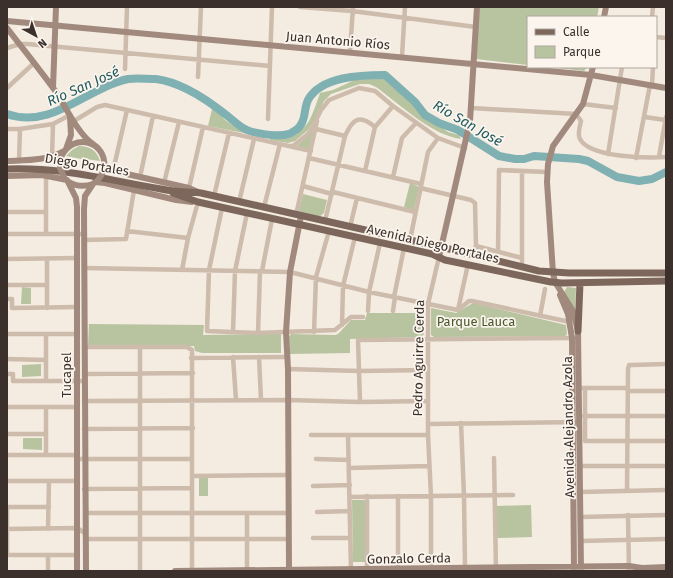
<svg xmlns="http://www.w3.org/2000/svg" width="673" height="578" font-family="'Fira Sans',sans-serif">
<style>
.green{fill:#b8c4a0}
.lines{fill:none;stroke-linecap:round;stroke-linejoin:round}
.river{stroke:#7fb0b2;stroke-width:8}
.street{stroke:#cdbbac;stroke-width:4.5}
.secondary{stroke:#a18a7d;stroke-width:6}
.primary{stroke:#7d675c;stroke-width:7}
.secondary-bridge{stroke:#a18a7d;stroke-width:6}
.labels{text-anchor:middle;stroke-width:3.5;stroke-linejoin:round;paint-order:stroke}
.street-label{font-size:13px;fill:#3b302b;stroke:#fbf5ee}
.park-label{font-size:13px;fill:#4a5a2e;stroke:#fbf5ee}
.water-label{font-size:14px;font-style:italic;fill:#1f5a5e;stroke:#fbf5ee}
</style>
<rect width="100%" height="100%" fill="#f4ebe1"/>
<!-- green -->
<path class="green" d="M479 7H599L597 17H528V65L476 59Z
M549 67H587L584 71Z
M382 76 390 80 393 85 409 97 416 107 429 118 448 132 459 135 461 139C431 135 401 105 376 87L369 84H360L331 94 324 101 314 121 308 130 295 141 288 143 270 140V138C282 138 299 134 307 124 311 120 318 99 320 93L333 90 359 78Z
M212 109 217 111 225 120 244 133 208 126Z
M313 131 309 149 297 146Z
M79 146C90 146 97 151 100 161L85 159 84 157 81 159 66 156 72 150Z
M410 183 419 187 414 210 404 207Z
M303 194 327 200 324 213 319 217 302 214 299 211Z
M22 287 31 288V304H21Z
M567 287 576 288 575 312 564 292Z
M473 303 566 325 567 334 565 336 434 337 431 335V308L456 313Z
M367 313H424V334L421 337 350 339V353L290 354 289 337 291 334 335 335 338 334 351 320H365Z
M89 324 204 325 203 335 281 334V353H202L195 351 194 346 88 345Z
M41 364V376L22 377V365Z
M23 438H42V450L23 449Z
M199 478H208V496H199Z
M352 500H366L367 562H353Z
M531 505 532 537 497 538V506Z"/>
<g class="lines">
<!-- river -->
<path class="river" d="M7 114C52 130 86 88 128 79 136 78 147 79 156 79 180 82 206 99 225 114 232 119 239 127 247 130 255 134 280 137 288 134 291 134 293 131 296 130 307 121 303 111 308 100 321 76 362 75 385 75L415 102 425 115 439 123 458 130 499 156 515 159H524L534 156 579 159 588 161 617 177 639 181 652 179 666 172"/>
<!-- street -->
<path class="street" d="M300 7 352 11 476 27
M652 17 653 7
M656 37 666 38
M7 48 20 44H27L270 66
M350 52 353 7
M402 56 405 7
M125 69 127 7
M198 77 201 7
M652 85 653 67
M7 88 34 63
M583 104 616 108
M471 108 576 114 581 121C580 126 577 134 580 139 590 158 647 158 666 157
M645 117 665 120
M268 119 272 7
M74 121 97 107 105 105 311 151
M7 129H20L53 124 70 115
M316 129 345 136
M290 146H293L308 134 312 128 321 110 329 100 359 88 375 91 393 106 438 138 465 148
M608 154 622 67
M52 157 53 124
M659 157 666 117
M309 158 421 184
M636 158 650 85
M19 161 20 129
M113 171 127 110
M365 171 375 127 393 106
M46 175V234
M140 177 153 116
M393 177 402 138 416 123
M164 183 179 122
M303 186 332 194
M189 188 203 127
M420 188 471 200 475 203 476 246 473 256
M333 192 415 212
M214 196 229 133
M239 202 254 139
M264 207 280 144
M222 208 209 270 207 331 258 333 335 330 351 317H363
M7 212H46
M296 215 317 121
M325 221 345 136C353 118 360 114 375 127
M350 227 357 198
M127 231 188 238
M7 234H84
M84 240 126 239 134 190
M410 240 428 152 438 138
M476 246 522 258
M498 252 499 170 547 172
M7 259 77 258
M522 267V171
M84 268 290 272 369 292 458 310 469 301H472L570 322
M182 270 188 238 198 202
M262 271 272 219
M7 285H47
M394 297 404 248
M7 299H12V308L77 307
M47 308V259
M458 310 468 264
M368 311 369 292 380 243
M393 311 395 297
M540 316 545 289
M342 325 343 286 355 237
M233 332 235 271 247 213
M314 332 316 277 329 231
M258 333 260 271
M7 334H76
M46 334V381
M84 347H187L192 350V571
M140 347V571
M233 357 236 400
M259 357 261 400
M191 358 286 357
M7 359 46 360
M288 369 359 371 428 370
M7 374H13V381H84
M84 374 193 373
M582 388H628
M585 388V441H666
M628 391H666
M84 401 288 400 360 402 428 401
M360 402 358 340 574 338
M7 407H77
M584 416H666
M461 423 464 496 465 568
M428 424 579 422
M84 429 193 428
M7 434H46
M311 435H428
M348 435 351 570
M7 455H77
M46 455V407
M494 458 496 571
M77 459H192
M316 459 349 460
M580 466H666
M349 468 429 466
M192 476 288 475
M7 481H77
M313 486 350 485
M84 489 192 488
M627 490 628 369 629 365H632L666 364
M580 492 666 490
M367 496V570
M398 496V569
M350 497 513 495
M7 507V555H77
M7 507H49
M317 512 350 511
M85 513H288
M628 515 629 571
M580 517 666 515
M7 529 77 528 85 533
M48 529 49 481
M313 538H350
M85 539H288
M581 541 666 539
M48 571V555
M247 571V513
M431 571V496L428 435V304L439 257"/>
<!-- secondary -->
<path class="secondary" d="M604 17 606 7
M7 21 591 75 666 88
M7 28C23 49 40 70 56 92 66 107 78 134 93 144
M53 88 56 7
M66 149 71 135 70 117
M61 157C73 131 108 141 104 169
M7 161C27 160 46 161 64 151
M105 167 109 170 189 188 198 192
M7 176 42 175 67 180
M68 182 76 198 77 207V571
M69 182C77 187 84 187 93 184
M95 182 105 183 176 200 192 202
M439 257 470 121 477 7
M560 295 568 314 572 338 574 570
M86 571 84 209 85 196 93 184
M175 571 629 566 642 568 666 567
M289 571 288 369 286 332 290 272 301 216
M581 571 578 331 573 311 555 282 553 273 547 182 548 164 553 146 583 104 593 67"/>
<!-- primary -->
<path class="primary" d="M7 169C63 167 107 180 161 189 174 192 188 192 201 193L441 247 539 271 569 273H666
M173 193 198 202 432 254 445 260 551 282 562 283 666 281
M578 331 580 283"/>
<!-- secondary-bridge -->
<path class="secondary-bridge" d="M61 157 60 168 64 177
M97 181 101 176 104 169"/>
</g>
<g class="labels">
<!-- street labels -->
<g class="street-label">
<text transform="translate(338 40) rotate(5)" y="5">Juan Antonio Ríos</text>
<text transform="translate(87 164) rotate(9)" y="5">Diego Portales</text>
<text transform="translate(433 243) rotate(13)" y="5">Avenida Diego Portales</text>
<text transform="translate(418 358) rotate(-89)" y="5">Pedro Aguirre Cerda</text>
<text transform="translate(66 375) rotate(-90)" y="5">Tucapel</text>
<text transform="translate(568 427) rotate(-91)" y="5">Avenida Alejandro Azola</text>
<text transform="translate(409 558) rotate(-1)" y="5">Gonzalo Cerda</text>
</g>
<!-- park labels -->
<g class="park-label">
<text x="476" y="326">Parque Lauca</text>
</g>
<!-- water labels -->
<g class="water-label">
<text transform="translate(83 86) rotate(-24)" y="5">Río San José</text>
<text transform="translate(468 123) rotate(30)" y="5">Río San José</text>
</g>
</g>
<!-- border -->
<rect width="673" height="578" fill="none" stroke="#3b302b" stroke-width="16"/>
<!-- legend -->
<rect x="527" y="16" width="130" height="52" fill="#fbf5ee" stroke="#aea6a0"/>
<rect x="535" y="29" width="20" height="6" fill="#7d675c" stroke="#aea6a0"/>
<text x="563" y="36" font-size="12" fill="#3b302b">Calle</text>
<rect x="535" y="46" width="20" height="12" fill="#b8c4a0" stroke="#aea6a0"/>
<text x="563" y="56" font-size="12" fill="#3b302b">Parque</text>
<!-- north arrow -->
<g transform="translate(36 36) rotate(140)" stroke="#fbf5ee" stroke-width="3" paint-order="stroke">
<path d="M0-3L7 15L0 10L-7 15Z" fill="#3b302b"/>
<text y="-6" font-size="11" font-weight="bold" text-anchor="middle" fill="#3b302b">N</text>
</g>
</svg>
